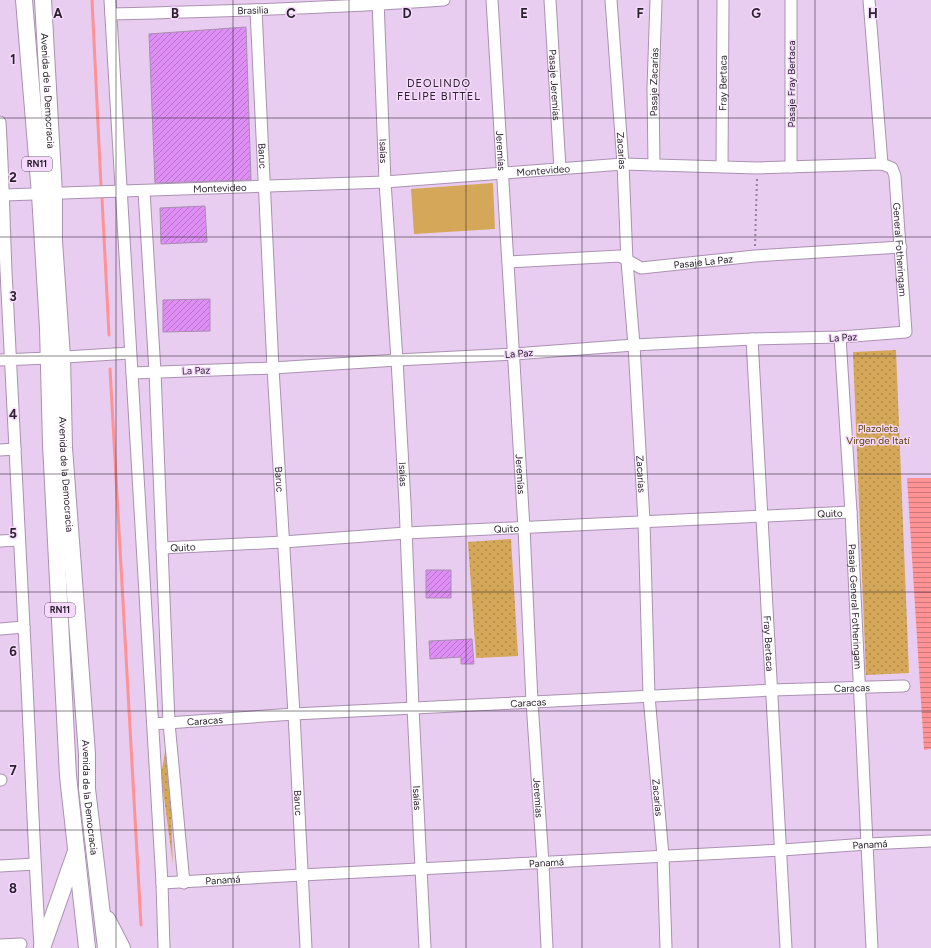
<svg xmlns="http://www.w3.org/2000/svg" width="931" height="948" font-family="Figtree,sans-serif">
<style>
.grass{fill:#d5a758}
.park{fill:url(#park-dots)}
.water{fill:url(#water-rules)}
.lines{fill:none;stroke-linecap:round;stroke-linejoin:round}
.stream{stroke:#fe9295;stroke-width:3}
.building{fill:url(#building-hatch);stroke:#a78eae}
.minor-casing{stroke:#aa91b1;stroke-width:13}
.highway-casing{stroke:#aa91b1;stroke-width:18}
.path{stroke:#927f98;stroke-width:2;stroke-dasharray:2 3;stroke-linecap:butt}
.minor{stroke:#fff;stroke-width:11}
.highway{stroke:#fff;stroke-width:16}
.grid{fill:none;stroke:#2c222f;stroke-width:1;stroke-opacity:0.55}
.labels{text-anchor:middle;stroke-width:3;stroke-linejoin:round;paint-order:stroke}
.shield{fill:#f6dafd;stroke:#69596d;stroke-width:1}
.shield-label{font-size:9px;font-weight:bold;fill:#2c222f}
.street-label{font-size:10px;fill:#2c222f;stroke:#f6dafd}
.park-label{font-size:10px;fill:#5d4109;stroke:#f6dafd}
.neighbourhood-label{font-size:11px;letter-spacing:1px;fill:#2c222f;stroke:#f6dafd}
.grid-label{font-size:13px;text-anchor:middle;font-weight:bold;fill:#2c222f;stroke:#f6dafd;stroke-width:3;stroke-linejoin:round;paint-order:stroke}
</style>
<defs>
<pattern id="park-dots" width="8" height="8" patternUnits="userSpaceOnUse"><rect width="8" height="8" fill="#d5a758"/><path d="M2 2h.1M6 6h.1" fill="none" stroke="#ad8849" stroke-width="1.8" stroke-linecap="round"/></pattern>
<pattern id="water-rules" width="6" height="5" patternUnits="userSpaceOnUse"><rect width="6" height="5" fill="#fe9295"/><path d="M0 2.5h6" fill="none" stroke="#ce777a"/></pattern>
<pattern id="building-hatch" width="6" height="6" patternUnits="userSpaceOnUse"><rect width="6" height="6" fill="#de8ef4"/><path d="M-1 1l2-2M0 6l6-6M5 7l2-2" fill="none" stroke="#b474c6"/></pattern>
</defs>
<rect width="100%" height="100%" fill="#e8cdf0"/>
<!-- grass -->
<path class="grass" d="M493 183 495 229 414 234 411 189Z"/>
<!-- park -->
<path class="park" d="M896 350 909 673 866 675 853 352Z
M511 539 518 656 476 658 468 542Z
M168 735 173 865 161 775Z"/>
<!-- water -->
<path class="water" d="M907 478H931V749L924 750Z"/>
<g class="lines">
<!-- stream -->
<path class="stream" d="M92 0 101 186
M102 198 109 335
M110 369 141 925"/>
</g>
<!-- building -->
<path class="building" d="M246 27 251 180 155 183 149 34Z
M205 206 207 242 161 244 160 208Z
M210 299V331L163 332V300Z
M426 570H451V598H426Z
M472 639 474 664H461V657L430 659 429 641Z"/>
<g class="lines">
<!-- minor casing -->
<g class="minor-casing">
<g id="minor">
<path d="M110 0 162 883 164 948"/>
<path id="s1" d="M378 0 385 182 397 360 405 503 413 708 425 948"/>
<path id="s2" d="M492 0 524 528 532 702 543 863 547 948"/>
<path id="s3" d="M550 0 560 169"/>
<path id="s4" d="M611 0 623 164 627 261 634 345 644 521 649 696 663 856 666 948"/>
<path d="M869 0 882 164"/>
<path id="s5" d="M256 10 273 368 294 714 306 948"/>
<path id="s6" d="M111 14C222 11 333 8 444 0"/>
<path d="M0 122C3 172 4 222 6 271 12 390 18 509 24 627 30 734 33 840 40 946"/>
<path id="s7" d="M654 165 653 88 656 0"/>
<path id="s8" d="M722 166 723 0"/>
<path d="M791 167V0"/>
<path d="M144 191 155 372 169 723 184 883"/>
<path id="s9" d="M4 195 385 182 623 164 757 168 882 164 892 168 895 176 906 332 840 337 752 339 634 345 514 354 397 360 273 368 132 373"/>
<path id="s10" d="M508 262 620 256 641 268 755 256 901 247"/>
<path id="s11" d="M840 337 851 512 872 948"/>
<path id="s12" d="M752 339 786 948"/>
<path d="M0 360 49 358 130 353"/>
<path d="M0 450 15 449"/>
<path d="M0 541 19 540"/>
<path id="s13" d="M162 548 283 542 406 533 851 512"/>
<path d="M0 629 24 627"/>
<path id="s14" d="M153 724 294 714 772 690 904 686"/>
<path d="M0 780H1"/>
<path d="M0 866 35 864"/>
<path id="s15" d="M162 883 302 875 782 850 867 844 931 841"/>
<path d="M0 945 21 944"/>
</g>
</g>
<!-- highway casing -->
<g class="highway-casing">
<g id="highway">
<path d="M24 0 40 194 48 328 51 444 68 776 87 948"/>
<path id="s16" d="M43 0 54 194V241L62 357 64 448 87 754V789L106 948"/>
<path d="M107 919 122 948"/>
<path d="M42 948 75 854"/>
</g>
</g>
<!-- path -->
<path class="path" d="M755 246 757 177"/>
<!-- minor -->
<use href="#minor" class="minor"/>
<!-- highway -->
<use href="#highway" class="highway"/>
</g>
<!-- grid -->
<path class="grid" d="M116 0V948M233 0V948M349 0V948M466 0V948M582 0V948M698 0V948M815 0V948M0 118H931M0 237H931M0 356H931M0 474H931M0 592H931M0 711H931M0 830H931"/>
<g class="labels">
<!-- shield labels -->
<g class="shield">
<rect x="22" y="157" width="30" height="14" rx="3"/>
<rect x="45" y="603" width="30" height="14" rx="3"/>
</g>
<g class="shield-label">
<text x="37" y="167">RN11</text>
<text x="60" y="613">RN11</text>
</g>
<!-- street labels -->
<g class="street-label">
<text dy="4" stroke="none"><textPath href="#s6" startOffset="142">Brasilia</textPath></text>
<text dy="4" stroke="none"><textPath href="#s7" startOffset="83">Pasaje Zacarías</textPath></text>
<text dy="4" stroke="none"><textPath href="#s8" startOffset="83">Fray Bertaca</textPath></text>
<text transform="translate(791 84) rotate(-90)" y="4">Pasaje Fray Bertaca</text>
<text dy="4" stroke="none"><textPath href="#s3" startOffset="85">Pasaje Jeremías</textPath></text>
<text dy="4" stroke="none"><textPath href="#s16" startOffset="91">Avenida de la Democracia</textPath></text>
<text dy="4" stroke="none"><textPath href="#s1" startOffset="151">Isaías</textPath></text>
<text dy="4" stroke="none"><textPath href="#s2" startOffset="151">Jeremías</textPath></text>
<text dy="4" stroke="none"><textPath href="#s4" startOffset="151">Zacarías</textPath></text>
<text dy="4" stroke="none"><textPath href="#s5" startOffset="146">Baruc</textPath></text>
<text dy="4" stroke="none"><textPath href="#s9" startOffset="540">Montevideo</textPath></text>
<text dy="4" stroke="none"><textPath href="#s9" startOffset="216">Montevideo</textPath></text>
<text dy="4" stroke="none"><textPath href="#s9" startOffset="972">General Fotheringam</textPath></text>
<text dy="4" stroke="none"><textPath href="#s10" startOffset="199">Pasaje La Paz</textPath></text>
<text transform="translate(843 337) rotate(-3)" y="4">La Paz</text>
<text transform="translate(519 353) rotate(-4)" y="4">La Paz</text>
<text transform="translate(196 370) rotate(-2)" y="4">La Paz</text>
<text dy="4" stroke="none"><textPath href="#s1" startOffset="475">Isaías</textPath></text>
<text dy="4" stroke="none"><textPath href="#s2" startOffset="475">Jeremías</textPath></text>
<text dy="4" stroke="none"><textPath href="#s4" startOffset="475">Zacarías</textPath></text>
<text dy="4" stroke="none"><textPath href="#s16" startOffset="475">Avenida de la Democracia</textPath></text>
<text dy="4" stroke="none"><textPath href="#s5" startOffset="470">Baruc</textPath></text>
<text dy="4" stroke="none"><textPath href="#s13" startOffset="669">Quito</textPath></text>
<text dy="4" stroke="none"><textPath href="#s13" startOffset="345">Quito</textPath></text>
<text dy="4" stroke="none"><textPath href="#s13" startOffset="21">Quito</textPath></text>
<text dy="4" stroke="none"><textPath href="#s11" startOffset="270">Pasaje General Fotheringam</textPath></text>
<text dy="4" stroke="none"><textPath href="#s12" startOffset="305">Fray Bertaca</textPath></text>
<text dy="4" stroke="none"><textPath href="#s14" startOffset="700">Caracas</textPath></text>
<text dy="4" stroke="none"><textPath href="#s14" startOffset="376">Caracas</textPath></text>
<text dy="4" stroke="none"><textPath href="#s14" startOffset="52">Caracas</textPath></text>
<text dy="4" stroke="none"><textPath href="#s2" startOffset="799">Jeremías</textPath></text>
<text dy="4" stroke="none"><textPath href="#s4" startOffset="799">Zacarías</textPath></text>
<text dy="4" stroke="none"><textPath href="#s16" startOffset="799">Avenida de la Democracia</textPath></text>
<text dy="4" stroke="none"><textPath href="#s1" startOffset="799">Isaías</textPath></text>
<text dy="4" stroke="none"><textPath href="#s5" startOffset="794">Baruc</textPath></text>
<text dy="4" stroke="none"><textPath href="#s15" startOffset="709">Panamá</textPath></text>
<text dy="4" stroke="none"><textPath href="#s15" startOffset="385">Panamá</textPath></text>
<text dy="4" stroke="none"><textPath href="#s15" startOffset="61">Panamá</textPath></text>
</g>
<!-- park labels -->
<g class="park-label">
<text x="878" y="432">Plazoleta<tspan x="878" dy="12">Virgen de Itatí</tspan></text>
</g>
<!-- neighbourhood labels -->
<g class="neighbourhood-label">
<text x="439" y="87">DEOLINDO<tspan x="439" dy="13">FELIPE BITTEL</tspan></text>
</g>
</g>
<g class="grid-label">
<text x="58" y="18">A</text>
<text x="175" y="18">B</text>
<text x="291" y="18">C</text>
<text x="407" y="18">D</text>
<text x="524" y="18">E</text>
<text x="640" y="18">F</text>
<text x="756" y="18">G</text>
<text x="873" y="18">H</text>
<text x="13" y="64">1</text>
<text x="13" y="182">2</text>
<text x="13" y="301">3</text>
<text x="13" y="419">4</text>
<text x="13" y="538">5</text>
<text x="13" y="656">6</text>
<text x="13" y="775">7</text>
<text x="13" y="893">8</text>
</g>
</svg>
